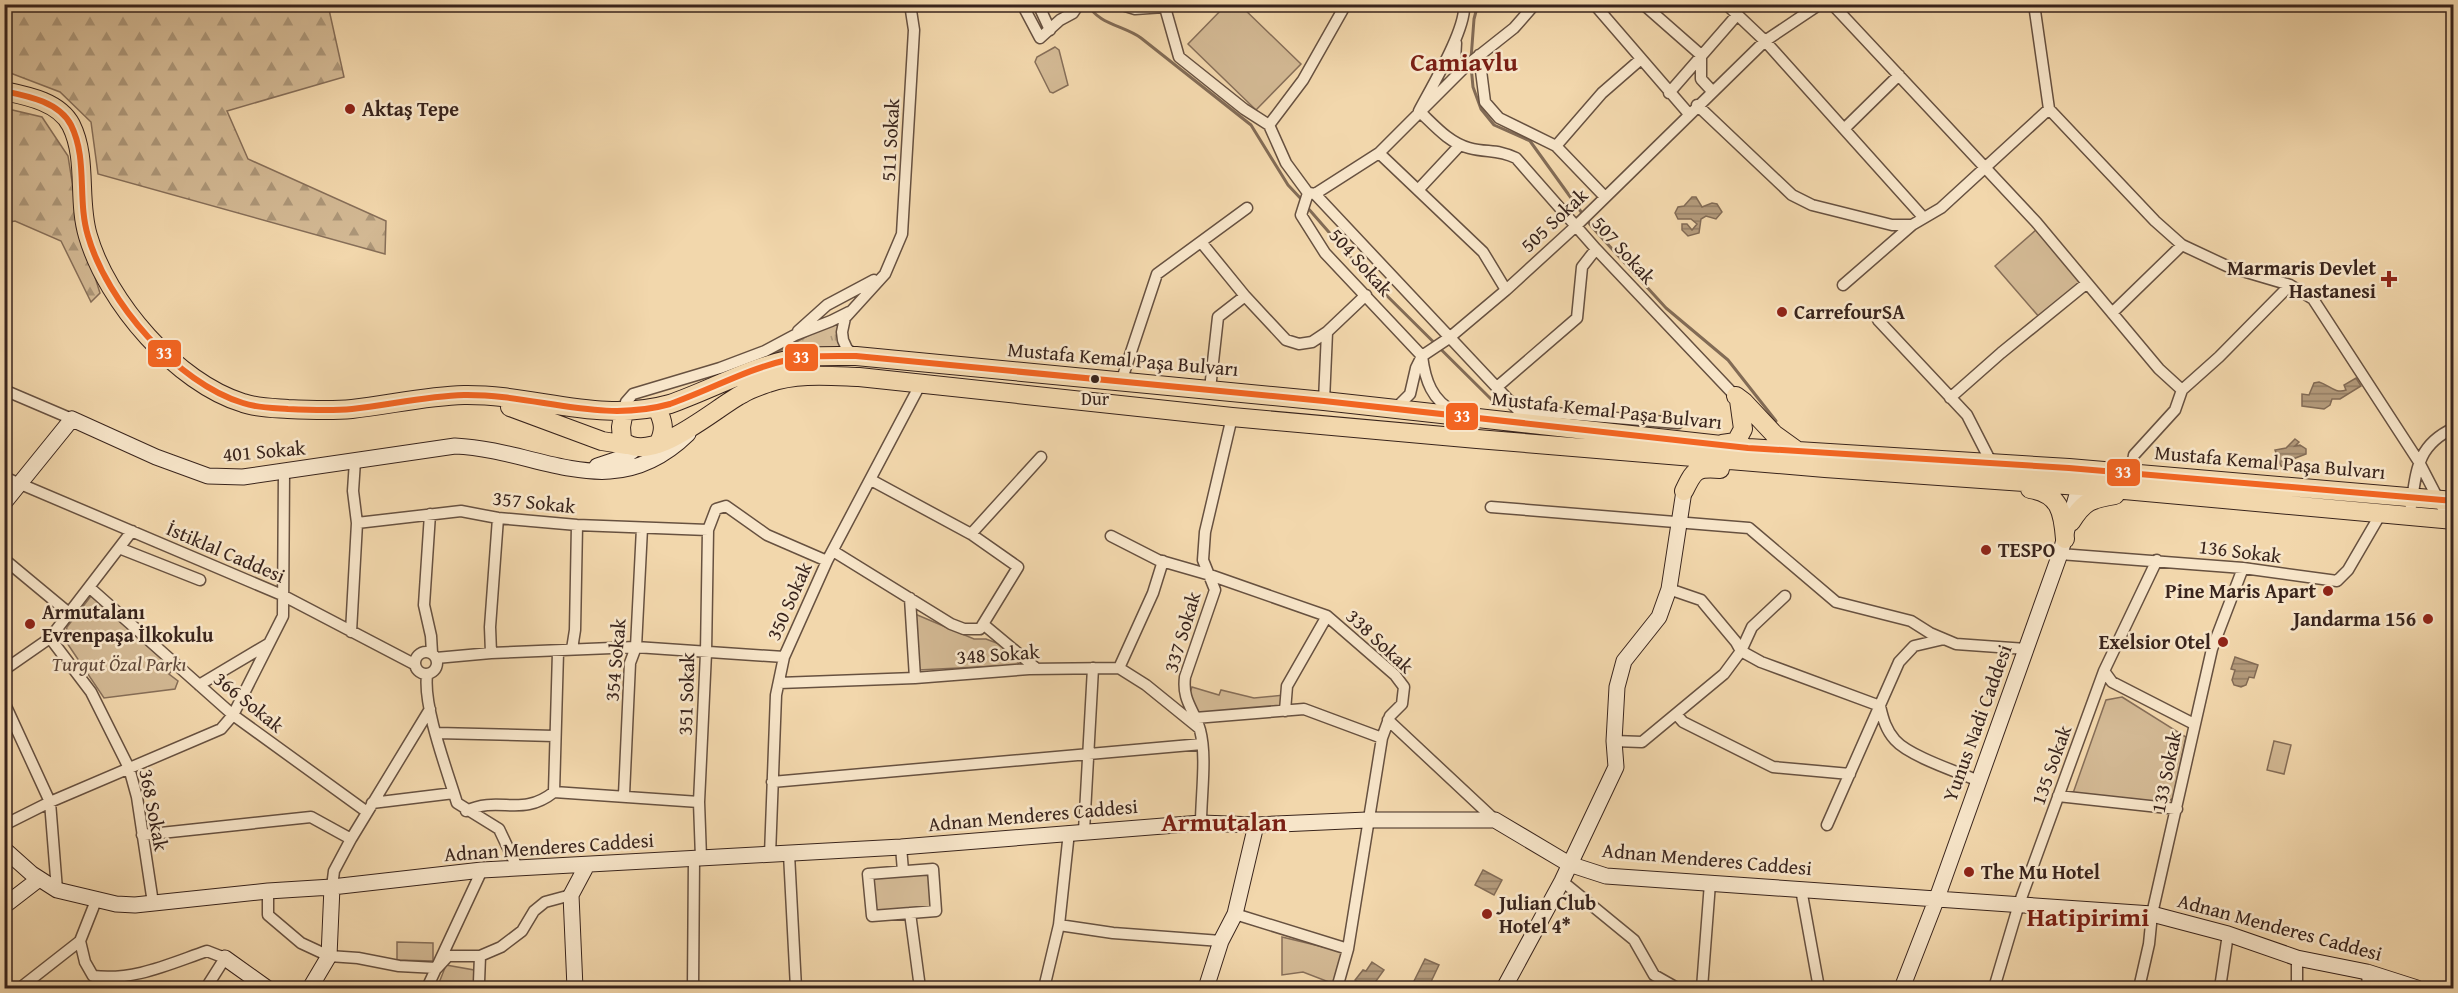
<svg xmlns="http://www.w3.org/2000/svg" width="2458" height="993" font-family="'Gentium Book Plus',serif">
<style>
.grass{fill:url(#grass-tufts);stroke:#866e58;stroke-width:1.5}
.forest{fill:url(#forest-firs);stroke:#866e58;stroke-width:1.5}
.park{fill:#d3b994;stroke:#866e58;stroke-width:1.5}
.water{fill:url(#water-rules);stroke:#826b55;stroke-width:1.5}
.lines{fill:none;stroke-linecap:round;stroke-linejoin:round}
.stream{stroke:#826b55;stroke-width:3}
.street-casing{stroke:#675140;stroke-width:13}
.secondary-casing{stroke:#39241c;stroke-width:17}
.highway-casing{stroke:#39241c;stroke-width:20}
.street{stroke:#f7e5c9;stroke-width:10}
.secondary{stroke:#f7e5c9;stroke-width:15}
.highway{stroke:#f2d7ac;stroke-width:18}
.bus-1-casing{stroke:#f7e5c9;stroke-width:10}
.bus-1{stroke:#f26522;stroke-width:6}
.poi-dot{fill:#8f2418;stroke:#f7e5c9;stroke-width:2}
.bus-dot{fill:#39241c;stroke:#f7e5c9;stroke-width:2}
.labels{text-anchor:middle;stroke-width:5;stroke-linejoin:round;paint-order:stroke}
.bus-label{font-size:18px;fill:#39241c;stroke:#f7e5c9}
.poi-label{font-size:20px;font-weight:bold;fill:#39241c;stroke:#f7e5c9;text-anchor:start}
.street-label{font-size:20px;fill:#39241c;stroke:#f7e5c9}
.park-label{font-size:20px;font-style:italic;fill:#60493a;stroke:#f7e5c9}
.district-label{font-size:26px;font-weight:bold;fill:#7a1f14;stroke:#f7e5c9}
.line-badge{stroke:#f7e5c9;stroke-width:2}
.badge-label{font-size:16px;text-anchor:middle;font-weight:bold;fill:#fff}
</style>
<defs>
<pattern id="grass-tufts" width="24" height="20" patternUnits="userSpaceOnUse" patternTransform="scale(1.5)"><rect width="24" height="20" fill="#d3b994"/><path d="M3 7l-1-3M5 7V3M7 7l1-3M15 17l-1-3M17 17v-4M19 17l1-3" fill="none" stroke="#ac9678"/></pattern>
<pattern id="forest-firs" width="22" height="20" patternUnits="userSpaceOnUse" patternTransform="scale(1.5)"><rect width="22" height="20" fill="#d3b994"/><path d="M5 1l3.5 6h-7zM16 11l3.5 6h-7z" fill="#ac9678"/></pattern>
<pattern id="water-rules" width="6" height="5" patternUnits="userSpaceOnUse" patternTransform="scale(1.5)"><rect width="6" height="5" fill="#b39a7b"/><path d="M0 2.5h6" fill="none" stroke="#937d64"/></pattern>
</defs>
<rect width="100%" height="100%" fill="#f2d7ac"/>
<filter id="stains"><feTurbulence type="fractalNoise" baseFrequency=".00333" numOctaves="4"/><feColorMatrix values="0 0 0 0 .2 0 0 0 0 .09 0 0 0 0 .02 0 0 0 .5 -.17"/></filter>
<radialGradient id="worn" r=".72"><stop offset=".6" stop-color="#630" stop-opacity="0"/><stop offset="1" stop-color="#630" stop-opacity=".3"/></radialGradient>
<!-- grass -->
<path class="grass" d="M841 318 844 350 770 356Z"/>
<!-- forest -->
<path class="forest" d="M4 5H328L344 77 227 111 248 159 386 221 385 254 98 174 91 122 60 92 5 71Z
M4 108 42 117 68 156 79 226 100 293 91 302 61 241 15 221 5 223Z"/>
<!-- park -->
<path class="park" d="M1226 5H1240L1301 64 1256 110 1188 44Z
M1055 47 1059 50 1068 85 1053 93 1050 92 1035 62 1037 57Z
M2037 229 2082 281 2040 318 1995 266Z
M91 596 173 669 169 674 178 681 175 689 104 698 65 640 67 627Z
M915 614 974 639H986L1002 645 1015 654 1019 665 918 670Z
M1192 687 1219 695 1221 690 1254 698 1284 695 1283 709 1202 714 1192 708 1189 695Z
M2122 697 2186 737 2173 798 2160 807 2072 796 2106 700Z
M2274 741 2291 745 2284 774 2267 770Z
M932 871 935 909 874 915 870 876Z
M1282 937 1344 952 1334 984 1303 972 1282 975Z
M397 942 433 943V961L397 960Z
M446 965 474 970V988H437Z"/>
<!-- water -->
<path class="water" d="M1692 197H1696L1702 207 1712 203 1717 204 1722 212 1716 219 1706 216 1701 219 1699 233 1688 236 1682 230V224H1687L1692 230 1697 224 1691 219H1678L1675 213 1678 207 1684 206Z
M2356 378 2361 386 2340 399H2332L2330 405 2324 409 2302 406V394L2309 395 2314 383 2319 382C2329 385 2335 394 2346 390L2344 385Z
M2295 439 2299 442 2295 446 2300 445 2306 449V454L2293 459 2285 467 2281 466 2275 450 2286 448Z
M2235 657 2258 665 2254 678 2249 677 2246 685 2241 687 2234 685 2232 680 2235 670 2231 669Z
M1483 870 1502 880 1494 895 1475 885Z
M1425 959 1439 965 1428 988 1413 983Z
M1372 962 1384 970 1371 988H1367L1355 980 1363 970 1366 971Z"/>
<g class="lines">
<!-- stream -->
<path class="stream" d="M1088 4C1097 24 1125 26 1141 38L1251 125 1288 185 1303 201
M1471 59 1474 19 1478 4
M1471 66 1473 87 1481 109 1494 125 1530 141 1592 227 1666 308 1728 360 1776 421
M1307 207 1368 277 1495 403"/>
<!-- street casing -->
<g class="street-casing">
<path id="street" d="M1022 4 1040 38 1060 20 1073 13 1079 4
M1038 4 1050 30
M1119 4 1135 9 1164 7
M1164 4 1179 57 1244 109 1269 125 1286 163 1308 193
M1464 4C1467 28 1431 88 1419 111 1434 125 1449 143 1469 148 1488 153 1497 149 1516 158L1596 249 1739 400
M1594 4 1689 114
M1643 4 1701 55V79L1712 91
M1726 4 1765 41 1923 217
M1832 4 2036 222 2159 369 2182 390
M2034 4 2049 109 2155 221 2182 245 2229 267 2290 285 2313 299 2419 462 2449 520
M1456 43 1455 60 1459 66H1466
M1479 55 1485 102 1499 118 1556 146 1605 197
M1669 93 1737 15
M1697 105 1792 195 1812 205 1892 225H1912L1941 208 2049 109
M1269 125 1303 80 1346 4
M1844 129 1899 75
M1556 146 1602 93 1641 59
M1379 153 1483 252 1506 290
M1418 190 1460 145
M1308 193 1301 215 1325 253 1422 356
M1309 193 1315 194 1379 153 1466 66 1514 28 1535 4
M1315 194 1518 410 1678 423
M1201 242 1245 296 1286 340 1299 344 1312 342 1327 332 1366 295
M1843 285 1912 225
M2112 313 2182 245
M1878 320 1967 415 1992 464
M798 331 827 305 874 280
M856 356 847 349 843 340 842 332 845 318 885 274 902 234 914 30 910 4
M1422 356C1425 380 1432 401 1455 412
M1121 382 1157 274 1247 208
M1497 387 1577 318 1582 267 1596 249
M1210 389 1218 317 1245 296
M4 390 72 419
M1950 398 2001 353 2087 283
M1324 401 1327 332
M1393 406 1399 405 1410 394 1416 368 1422 356 1449 338 1506 290 1577 225 1765 41 1820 4
M624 411 626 402 633 394 720 368 765 351 795 335 831 321 849 312
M2131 474 2134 455 2175 410 2182 390 2219 357 2290 285
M4 477 282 595 414 664
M1491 507 1749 528 1836 602 1911 621 1930 633 1956 644 2026 649
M430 514 424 605 431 636 432 653
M2409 517C2417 478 2412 447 2454 428
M357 523 461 511 498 518 577 525 708 530
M971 534 1041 457
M1111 536 1158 560 1210 575 1327 616 1395 675 1404 687 1402 704 1390 716 1382 738 1348 949 1337 988
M119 548 200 580
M833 551 951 624 964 629H980L1018 567 971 534 871 480
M2060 554 2243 568 2337 581 2348 570 2380 515
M4 559 69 613
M89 587 233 715 367 812
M1669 589 1701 600 1736 642 1741 651 1761 662 1880 706C1883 719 1886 730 1895 740 1909 756 1958 772 1979 781
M910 598 915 678
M983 624 1037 669
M351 632 357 523 353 491 355 461
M50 638 91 692 129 768 137 797 153 903
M572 649 575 630 577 525
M415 663a11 11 0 1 1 22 0a11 11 0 1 1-22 0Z
M491 653 490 627 498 518
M436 658 491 653 636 647 784 657
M1119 668 1153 593 1163 561
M4 670 50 638 132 531
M2104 671 2112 682 2194 724
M427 675C423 707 447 770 457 803L499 829 517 867
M779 683 915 678 1029 669 1119 668 1146 685 1199 728
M199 685 268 644
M4 702 50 802 57 890
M1285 711 1287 686 1327 616
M1676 714 1683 722 1773 767 1850 774
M1195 718 1304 709 1382 738
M1388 720 1495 820
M437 733 554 736
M1614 741 1642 742 1724 674 1741 651 1752 627 1785 596
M772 782 1202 744
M554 792 558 652
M624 795 630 663 636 647 642 528
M2058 796 2177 809
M372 803 454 793
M466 811C500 795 521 818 554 792L699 802
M1201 823C1201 795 1207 756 1200 730 1194 709 1182 701 1185 677L1215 590 1203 560 1205 532 1232 417
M4 825 50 802 221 729 233 715 283 616 284 472
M1827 825 1899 662 1914 646 1944 639
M1084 831 1093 668
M142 835 311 817 351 839
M901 847 903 871
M789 854 796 988
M770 855 776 695 784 657 827 561 921 383
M701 858 699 802 706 653 708 530 716 509 726 506 767 535 827 561
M933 869 936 911 872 916 868 874Z
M1562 881 1634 940 1654 975 1677 988
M332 887 334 871 351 839 430 709
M1801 889 1819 988
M268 891V915L301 943 329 956 358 958 399 966 437 968 448 956H480L501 947 522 931 534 911 545 902 571 895
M910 913 920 988
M1235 914 1348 949
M1059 925 1113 933 1221 941
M80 941 85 962 93 976C134 981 169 964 207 951L225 958 206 988
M480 956 479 982 482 988
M2297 958V988
M2367 972 2368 988
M20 988 80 941 97 898
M427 988 482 870
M693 988 694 859
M1044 988 1059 925 1069 832
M1702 988 1710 883
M1994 988 2019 904 2104 671 2157 560
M2139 988 2149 944 2152 914 2212 649 2243 568
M2220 988 2228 934"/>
</g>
<!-- secondary casing -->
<g class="secondary-casing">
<path id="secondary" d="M597 466 624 457 635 449
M4 503 72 419 156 457 208 476 243 477 455 446C542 450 612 508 688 434
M4 849 32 874 57 890 116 904 135 905 268 891 332 887 482 870 901 847 1201 823 1256 825 1367 820H1495L1569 864 1606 876 2152 914 2228 934 2297 958 2367 972 2417 988
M4 906 39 879
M225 958 267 988
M310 988 329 956 332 887
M575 988 571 895 587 865
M1206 988 1221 941 1235 914 1256 825
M1504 988 1562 881 1616 767 1614 741 1617 687 1624 661 1659 617 1669 589 1684 491
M1902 988 1937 898 2060 554 2082 477"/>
</g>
<!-- highway casing -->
<g class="highway-casing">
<path id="highway" d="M4 91C28 96 59 102 71 125 88 159 77 200 88 236 107 302 177 383 243 403 257 408 274 408 288 409 309 410 331 411 352 409 389 405 426 396 464 395 535 394 599 424 670 404 710 390 747 369 787 360 810 355 833 356 856 356L1324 401 1748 448 2069 468 2454 501
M1736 396 1744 402 1774 434 1799 452
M510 407 602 441 627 445
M657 408C663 421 666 430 658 444
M624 411 621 427 622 440C650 468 716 407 742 394 750 389 760 386 768 383 797 373 829 376 859 377L1232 417 1477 439 1825 468 2080 486 2454 520
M1722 444 1736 442 1743 429 1739 400
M2030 489C2060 494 2063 512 2065 539
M1684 491C1694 470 1696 467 1720 469
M2071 522C2084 501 2091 499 2115 495"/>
</g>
<!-- street -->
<use href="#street" class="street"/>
<!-- secondary -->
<use href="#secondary" class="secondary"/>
<!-- highway -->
<use href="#highway" class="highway"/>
<!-- bus-1 casing -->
<g class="bus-1-casing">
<path id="bus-1" d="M4 91C28 96 59 102 71 125 88 159 77 200 88 236 107 302 177 383 243 403 257 408 274 408 288 409 309 410 331 411 352 409 389 405 426 396 464 395 535 394 599 424 670 404 710 390 747 369 787 360 810 355 833 356 856 356L1324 401 1748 448 2069 468 2454 501"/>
</g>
<!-- bus-1 -->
<use href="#bus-1" class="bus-1"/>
</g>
<!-- markers -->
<g class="poi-dot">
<circle cx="350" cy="109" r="6"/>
<path d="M2386 270h6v6h6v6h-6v6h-6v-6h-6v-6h6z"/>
<circle cx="1782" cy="312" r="6"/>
<circle cx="1986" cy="550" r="6"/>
<circle cx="2328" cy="591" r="6"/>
<circle cx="2428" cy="619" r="6"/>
<circle cx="30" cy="624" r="6"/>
<circle cx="2223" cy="642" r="6"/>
<circle cx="1969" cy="872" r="6"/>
<circle cx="1487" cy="914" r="6"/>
</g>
<circle class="bus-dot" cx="1095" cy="379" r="5"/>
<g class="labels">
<!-- bus labels -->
<g class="bus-label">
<text x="1095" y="405">Dur</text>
</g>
<!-- poi labels -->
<g class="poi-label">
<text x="362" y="116">Aktaş Tepe</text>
<text x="2376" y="275" text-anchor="end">Marmaris Devlet<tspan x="2376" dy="23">Hastanesi</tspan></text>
<text x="1794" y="319">CarrefourSA</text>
<text x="1998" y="557">TESPO</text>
<text x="2316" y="598" text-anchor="end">Pine Maris Apart</text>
<text x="42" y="619">Armutalanı<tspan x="42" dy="23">Evrenpaşa İlkokulu</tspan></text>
<text x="2416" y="626" text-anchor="end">Jandarma 156</text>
<text x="2211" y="649" text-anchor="end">Exelsior Otel</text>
<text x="1981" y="879">The Mu Hotel</text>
<text x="1499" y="910">Julian Club<tspan x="1499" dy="23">Hotel 4*</tspan></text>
</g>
<!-- street labels -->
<g class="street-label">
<text transform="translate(890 140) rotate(-87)" y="7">511 Sokak</text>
<text transform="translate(1554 220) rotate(-43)" y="7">505 Sokak</text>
<text transform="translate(1624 250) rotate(48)" y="7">507 Sokak</text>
<text transform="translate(1361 262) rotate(48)" y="7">504 Sokak</text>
<text transform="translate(1123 359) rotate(5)" y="7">Mustafa Kemal Paşa Bulvarı</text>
<text transform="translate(1607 410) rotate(6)" y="7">Mustafa Kemal Paşa Bulvarı</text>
<text transform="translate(264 451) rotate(-5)" y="7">401 Sokak</text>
<text transform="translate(2270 462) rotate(5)" y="7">Mustafa Kemal Paşa Bulvarı</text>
<text transform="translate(534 502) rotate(6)" y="7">357 Sokak</text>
<text transform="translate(2240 551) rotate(7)" y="7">136 Sokak</text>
<text transform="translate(226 552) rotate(23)" y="7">İstiklal Caddesi</text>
<text transform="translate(789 601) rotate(-66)" y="7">350 Sokak</text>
<text transform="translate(1182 632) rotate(-73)" y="7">337 Sokak</text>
<text transform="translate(1380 641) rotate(43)" y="7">338 Sokak</text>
<text transform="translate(998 654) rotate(-4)" y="7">348 Sokak</text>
<text transform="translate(615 660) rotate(-85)" y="7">354 Sokak</text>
<text transform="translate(686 694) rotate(-88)" y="7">351 Sokak</text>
<text transform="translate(249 702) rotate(39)" y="7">366 Sokak</text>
<text transform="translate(1977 723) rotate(-70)" y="7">Yunus Nadi Caddesi</text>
<text transform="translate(2051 765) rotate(-70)" y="7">135 Sokak</text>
<text transform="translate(2166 772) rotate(-78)" y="7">133 Sokak</text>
<text transform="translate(154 810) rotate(79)" y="7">368 Sokak</text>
<text transform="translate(1033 815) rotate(-5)" y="7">Adnan Menderes Caddesi</text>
<text transform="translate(549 847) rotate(-4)" y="7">Adnan Menderes Caddesi</text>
<text transform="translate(1707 859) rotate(5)" y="7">Adnan Menderes Caddesi</text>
<text transform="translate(2280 927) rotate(15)" y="7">Adnan Menderes Caddesi</text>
</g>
<!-- park labels -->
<g class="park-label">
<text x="119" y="671">Turgut Özal Parkı</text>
</g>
<!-- district labels -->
<g class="district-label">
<text x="1464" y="71">Camiavlu</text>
<text x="1224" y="831">Armutalan</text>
<text x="2088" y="926">Hatipirimi</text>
</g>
</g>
<g class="line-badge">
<rect x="147" y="339" width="35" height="29" rx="6" fill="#f26522"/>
<rect x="784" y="343" width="35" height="29" rx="6" fill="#f26522"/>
<rect x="1445" y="402" width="34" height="29" rx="6" fill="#f26522"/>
<rect x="2106" y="458" width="35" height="29" rx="6" fill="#f26522"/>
</g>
<g class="badge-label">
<text x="164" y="359">33</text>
<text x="801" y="363">33</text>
<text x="1462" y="422">33</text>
<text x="2123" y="478">33</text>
</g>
<!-- margin -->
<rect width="2458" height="993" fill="none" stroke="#f2d7ac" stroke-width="24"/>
<rect x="6" y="6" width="2446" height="981" fill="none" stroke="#39241c" stroke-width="3"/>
<rect x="12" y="12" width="2434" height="969" fill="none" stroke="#39241c" stroke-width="1.5"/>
<rect width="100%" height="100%" filter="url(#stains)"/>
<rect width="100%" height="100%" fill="url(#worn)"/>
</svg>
